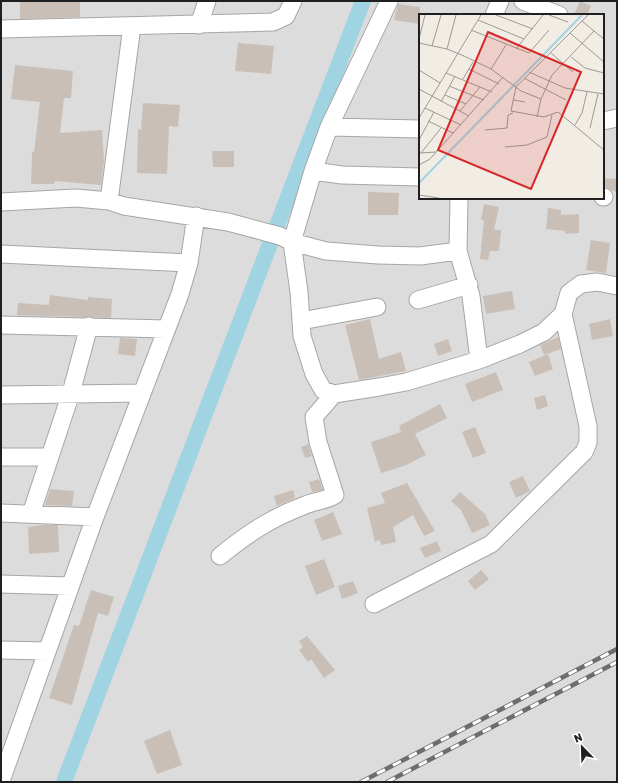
<svg xmlns="http://www.w3.org/2000/svg" width="618" height="783" font-family="Rubik,sans-serif">
<style>
.residential{fill:#dddcdc;fill-rule:evenodd}
.lines{fill:none;stroke-linecap:round;stroke-linejoin:round}
.canal{stroke:#a1d4e2;stroke-width:16}
.building{fill:#c9bfb7}
.street-casing{stroke:#a6a6a6;stroke-width:19}
.street{stroke:#fff;stroke-width:17}
.rail-casing{stroke:#6d6d6d;stroke-width:4.5}
.rail{stroke:#fff;stroke-width:3;stroke-dasharray:9;stroke-linecap:butt}
.inset-river{fill:none;stroke:#a1d4e2;stroke-width:2}
.inset-road{fill:none;stroke:#9d9a95;stroke-width:1}
.view{fill:#d62828;fill-opacity:0.15;stroke:#d62828;stroke-width:2}
.inset-edge{fill:none;stroke:#1f1f1f;stroke-width:2}
</style>
<rect width="100%" height="100%" fill="#f1ece4"/>
<!-- residential -->
<path class="residential" d="M1 1H617V777L615 782H1ZM420 15H603V198H420Z"/>
<g class="lines">
<!-- canal -->
<path class="canal" d="M64 782 363 1"/>
</g>
<!-- building -->
<path class="building" d="M20 1H80V17L20 19Z
M580 1 591 6 587 15H574Z
M398 4 420 7V24L394 20Z
M238 43 274 46 271 74 235 71Z
M15 65 73 71 71 98H64L60 133 102 130 104 161 101 185 55 181 54 184H31L32 152H34L40 102 11 99Z
M143 103 180 105 178 127 169 126 167 174 137 173 138 129 141 130Z
M212 151H234V167H213Z
M603 178 616 179V192L603 187Z
M368 192 399 193 398 215H368Z
M484 204 499 207 494 230H501L499 251H490L488 260 480 259 484 220H481Z
M548 208 561 210V215L579 214V233L565 234V231L546 229Z
M591 240 610 243 606 273 586 270Z
M512 291 515 309 486 314 483 296Z
M50 295 88 300V297L112 299 111 318 17 315 18 303 49 305Z
M370 319 379 359 401 352 406 371 359 380 345 325Z
M610 319 613 336 592 340 589 324Z
M558 337 561 349 544 355 540 345Z
M120 338 137 339 135 356 118 354Z
M448 339 452 351 438 356 434 344Z
M548 354 553 369 535 376 529 362Z
M496 372 503 390 472 402 465 384Z
M545 395 548 406 537 410 534 398Z
M440 404 447 418 415 434 426 455 404 466 381 473 371 442 401 432 399 426Z
M475 427 486 453 473 458 462 432Z
M308 444 312 456 305 458 301 447Z
M523 476 530 491 516 498 509 482Z
M319 479 323 490 312 492 309 482Z
M407 483 435 531 424 536 413 515 393 527 396 542 382 545 379 540 375 542 367 508 385 503 381 493Z
M50 489 74 491 72 506 45 505Z
M293 490 295 498 277 506 274 496Z
M460 492 485 514 490 525 472 533 461 510 451 501Z
M333 512 342 534 322 541 314 520Z
M43 525H58L59 552 29 554 28 527Z
M437 541 441 551 425 558 420 548Z
M324 559 335 587 316 595 305 566Z
M481 570 489 579 475 590 468 581Z
M353 581 358 593 342 599 338 586Z
M91 590 114 597 108 616 98 613 72 705 49 698 74 625 79 626Z
M307 636 335 670 324 678 311 659 308 662 299 650 303 647 299 641Z
M170 730 182 765 157 774 144 741Z"/>
<g class="lines">
<!-- street casing -->
<g class="street-casing">
<path id="street" d="M389 1 329 127 313 171 292 242 299 292 302 336 314 374 323 390 334 394 379 387 406 382 479 360 520 344 544 332 563 314 569 293 581 284 597 282 617 286
M523 1 559 15
M494 15 500 1
M199 25 207 1
M1 29 273 22 286 16 293 1
M603 121 617 118
M329 127 420 129
M313 171 342 175 420 177
M603 197H604
M109 201 132 26
M1 202 76 198 109 201 124 206 228 222 280 236 292 242 326 251 378 255 420 256 458 251 459 198
M458 251 471 296 479 360
M1 254 189 263
M418 300 469 285
M301 321 377 307
M1 325 167 329
M1 395 142 393
M1 457H50
M1 513 95 517
M31 514 71 393 89 326
M220 556C247 534 271 518 303 506 314 501 325 501 335 495L318 442 314 417 334 394
M1 584 70 586
M374 604 491 544 584 452 588 443V426L563 314
M1 650 47 651
M1 781 95 517 180 294 189 263 196 216"/>
</g>
<!-- street -->
<use href="#street" class="street"/>
<!-- rail casing -->
<g class="rail-casing">
<path id="rail" d="M361 782 617 649
M387 782 617 662"/>
</g>
<!-- rail -->
<use href="#rail" class="rail"/>
</g>
<!-- overview -->
<g transform="translate(419 14)">
<rect width="185" height="185" fill="#f1ece4"/>
<path class="inset-river" d="M0 169 163 1"/>
<path class="inset-road" d="M77 1 114 15M130 1 149 8M169 1 97 73 92 97 125 103 139 98 185 136M59 6 105 25M52 16 110 39 130 16M175 17 185 25M151 19 185 48M0 25 6 1M0 29 28 35 45 42 72 55 102 77 122 85 133 61 175 17 163 7M13 32 22 1M28 35 37 1M97 35 124 1M132 39 154 58M152 43 166 54 185 59M50 55 80 70M72 55 87 31M0 56 21 69M110 58 146 74 185 80M27 59 73 78M105 64 147 86M44 65 54 48M30 72 65 86M0 75 50 102M26 81 47 90M94 86 106 88M22 88 36 62M6 94 42 111M41 97 61 73M118 103 122 85M0 104 62 1M9 107 34 119M156 111 163 99 168 78M171 114 179 80M66 116 88 114 89 101 94 99M0 126 15 98M86 133 108 131 128 123 133 101M1 139 17 138M2 139 22 114M0 151 11 145 84 63M0 181 20 184"/>
<path class="view" d="M69 18 162 58 112 175 19 136Z"/>
<rect width="185" height="185" class="inset-edge"/>
</g>
<!-- border -->
<rect width="618" height="783" fill="none" stroke="#1f1f1f" stroke-width="4"/>
<!-- north arrow -->
<g transform="translate(582 747) rotate(337)" stroke="#ffffff" stroke-width="3" paint-order="stroke">
<path d="M0-3L7 15L0 10L-7 15Z" fill="#1f1f1f"/>
<text y="-6" font-size="11" font-weight="bold" text-anchor="middle" fill="#1f1f1f">N</text>
</g>
</svg>
